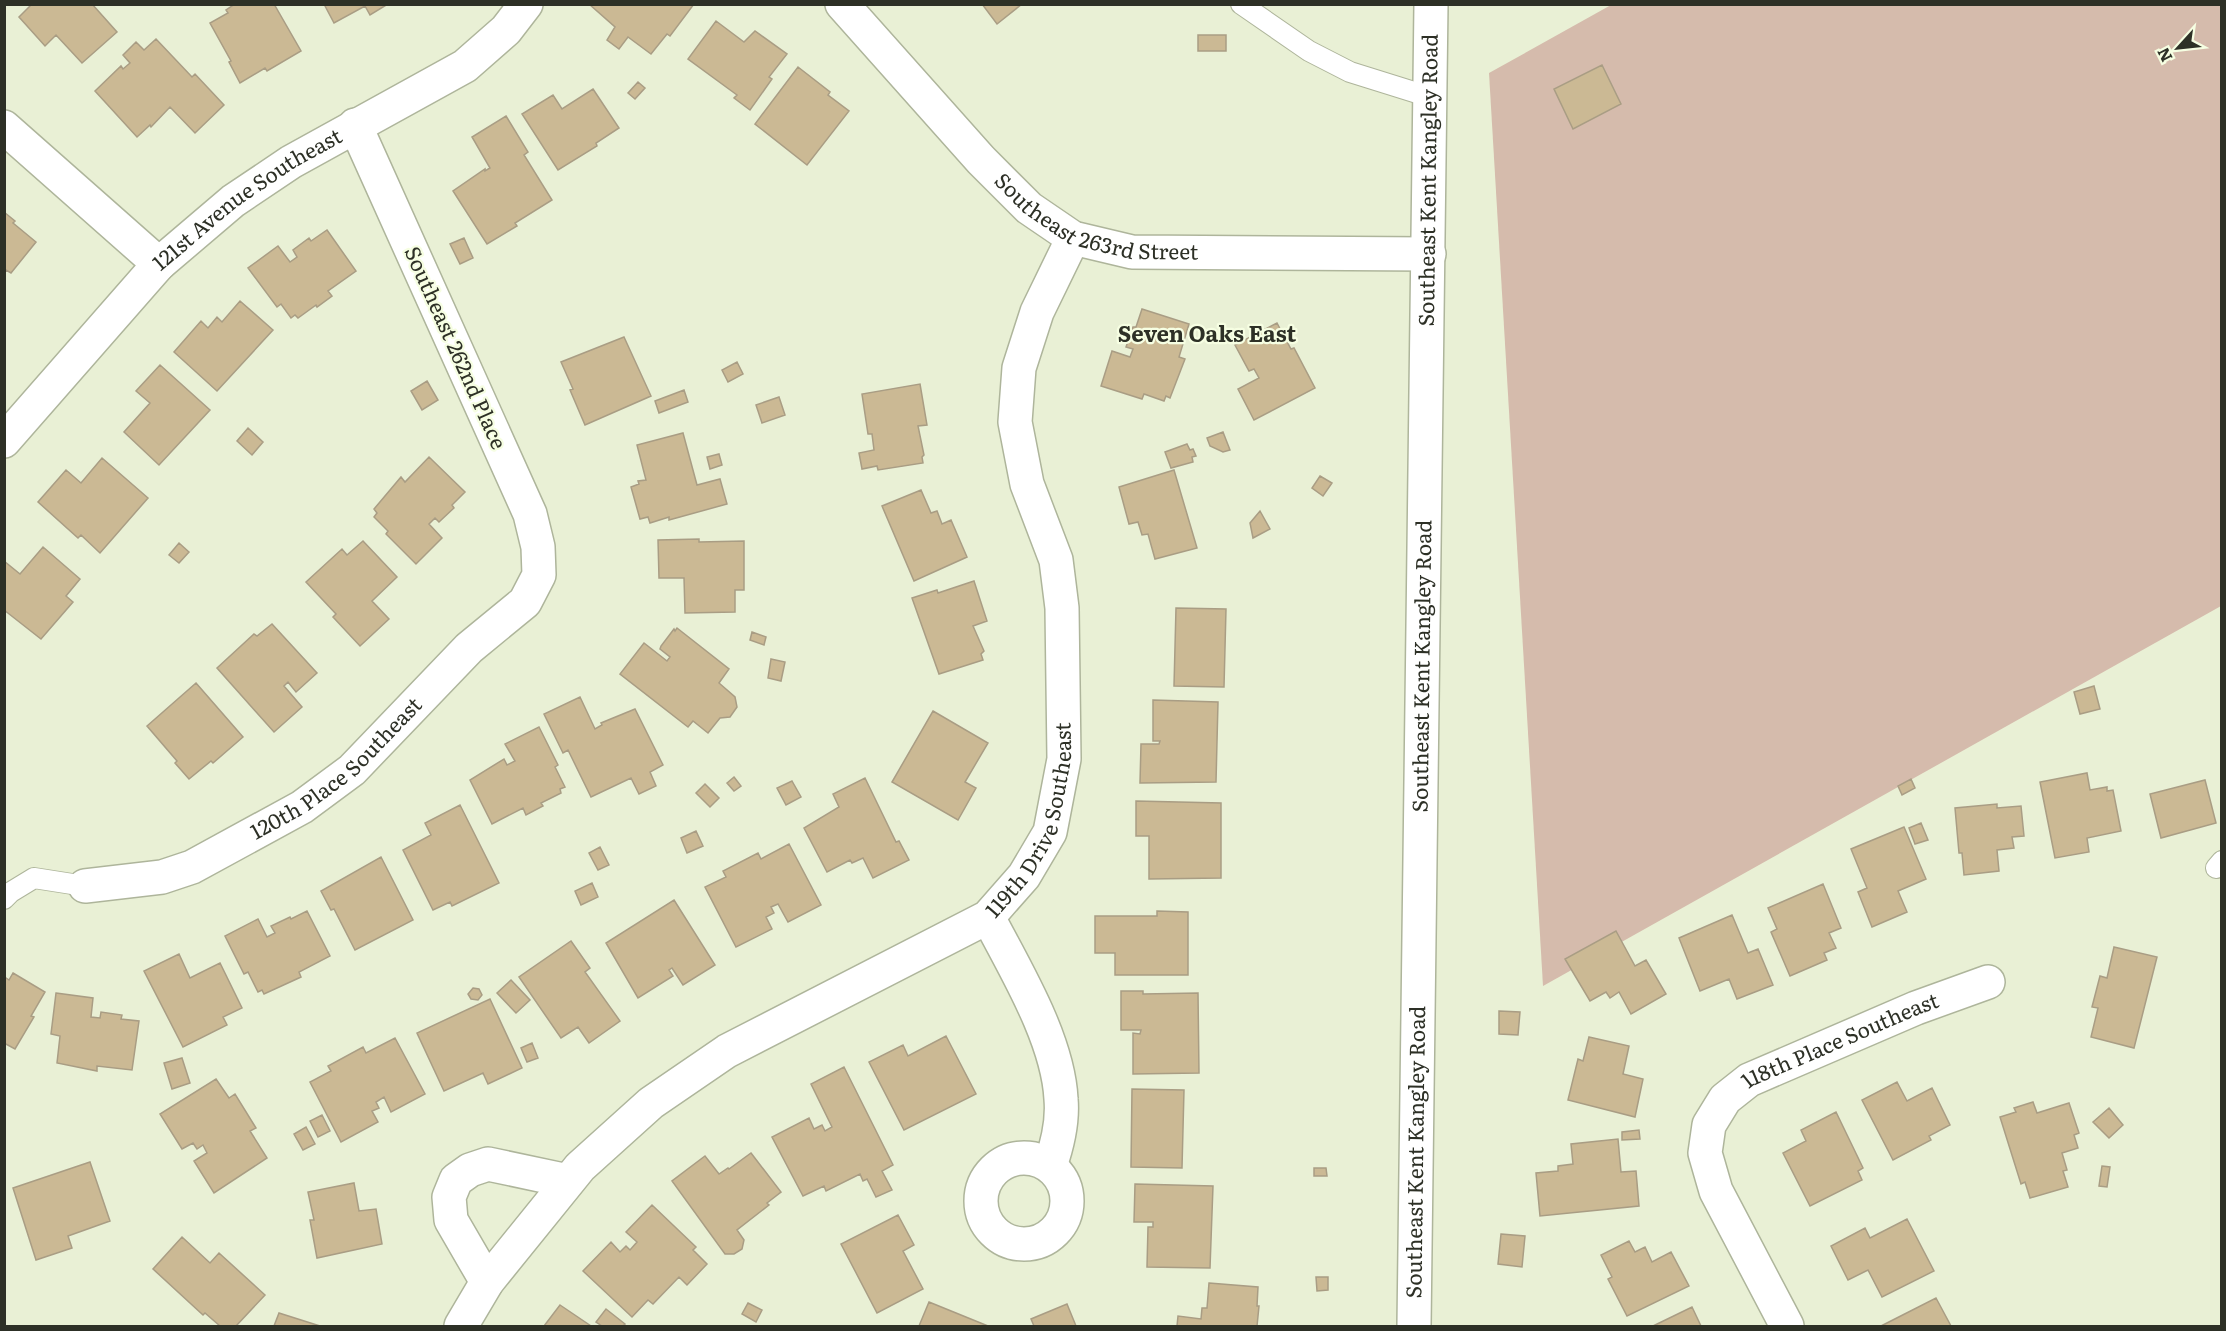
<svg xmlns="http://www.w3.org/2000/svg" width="2226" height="1331" font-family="Literata,serif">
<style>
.green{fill:#d5bbac}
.building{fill:#cbb994;stroke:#a99d84;stroke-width:1.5}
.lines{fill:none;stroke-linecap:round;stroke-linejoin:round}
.lane-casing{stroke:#aeb59b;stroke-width:22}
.street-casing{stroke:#aeb59b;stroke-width:36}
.primary-casing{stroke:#aeb59b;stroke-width:36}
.lane{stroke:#fff;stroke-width:20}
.street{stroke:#fff;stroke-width:33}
.primary{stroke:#fff;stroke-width:33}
.labels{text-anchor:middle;stroke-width:4.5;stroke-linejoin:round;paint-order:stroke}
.street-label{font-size:21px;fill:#2d3026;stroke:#f6fee2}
.neighbourhood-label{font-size:22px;font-weight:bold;fill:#2d3026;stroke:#f6fee2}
</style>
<rect width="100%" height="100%" fill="#e9f0d5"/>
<!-- green -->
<path class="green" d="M1611 5H2221V606L1543 986 1489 73Z"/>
<!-- building -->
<path class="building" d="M32 4H92L117 32 82 63 56 35 45 46 19 17Z
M235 4H274L301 51 267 71 265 68 240 83 229 62 231 61 210 23 228 13 226 10Z
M324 4H388L370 15 365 6 334 23Z
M589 4H694L670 36 667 34 651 54 628 37 619 49 607 40 615 27Z
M982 4H1022L997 24Z
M716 21 744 42 755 31 787 54 769 77 772 79 750 110 734 98 737 95 688 59Z
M1198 35H1226V51H1198Z
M156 39 192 77 195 74 224 105 195 133 170 107 151 127 150 125 137 137 95 91 121 66 123 69 130 63 123 55 136 42 144 50Z
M1602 65 1621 104 1573 129 1554 89Z
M798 67 830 92 828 95 849 111 807 165 755 124Z
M638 82 645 88 635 99 628 93Z
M593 89 619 128 596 143 597 146 558 170 522 114 553 95 562 109Z
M506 116 528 152 524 155 552 200 515 223 517 226 487 244 453 191 485 169V171L490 168 472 137Z
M4 212 15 221 13 223 36 242 11 273 6 270 4 273Z
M327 230 356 271 328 291 332 296 317 307 316 305 298 318 295 315 291 318 281 304 277 307 248 268 278 246 290 262 297 257 293 250 309 238 311 241Z
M464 238 473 258 460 264 450 244Z
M240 301 273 330 217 391 174 352 201 321 208 328 217 317 222 322Z
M1142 309 1189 324 1179 357 1185 359 1170 398 1166 396 1164 401 1144 394 1142 399 1101 386 1112 351 1130 357 1133 349 1126 347 1133 327H1136Z
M1277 323 1291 349 1294 348 1315 388 1254 420 1238 389 1259 378 1254 369 1249 371 1235 345Z
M624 337 651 396 585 425 570 390 573 389 561 362Z
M737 362 743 374 728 382 722 370Z
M160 365 210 410 159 465 124 432 150 403 136 391Z
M427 381 438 400 422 410 411 391Z
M920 384 927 425 918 426 924 455 922 457 923 463 878 470 877 466 862 469 859 453 874 450 872 434H868L862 394Z
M684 390 688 402 659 413 655 401Z
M779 397 785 415 762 423 756 405Z
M248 428 263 442 252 455 237 441Z
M1223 432 1230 450 1223 452 1210 446 1207 438Z
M683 433 697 485 720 479 727 504 669 520V517L650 523 648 517 640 519 631 487 639 484 638 481 646 480 637 445Z
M1187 444 1190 450 1193 449 1196 456 1192 457 1193 462 1171 468 1165 452Z
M719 454 722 465 710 469 707 457Z
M429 457 465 492 452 505 454 508 439 522 435 518 429 524 442 538 416 564 386 534 388 531 374 517 377 513 374 509 401 477 405 482Z
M102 458 148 498 100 553 81 535 78 538 38 502 66 470 81 483Z
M1174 470 1197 548 1155 559 1148 534 1142 535 1138 522 1129 524 1119 487Z
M1320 476 1332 483 1323 496 1312 488Z
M921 490 931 513 937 511 942 524 951 520 967 557 914 581 882 506Z
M1260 511 1270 529 1253 538 1250 523Z
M699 539V542L744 541V590H735V612L685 613 684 578H659L658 540Z
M363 541 397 577 372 601 389 619 360 646 333 617 336 614 306 582 342 549 347 555Z
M179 543 189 552 179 563 169 555Z
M43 547 80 579 66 596 73 602 41 639 4 610V561L20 574Z
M974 581 987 621 973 626 984 651 981 654 983 660 939 674 912 598 937 590 938 593Z
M1176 608 1226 609 1224 687 1174 686Z
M272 624 317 673 296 692 288 682 284 686 302 707 274 732 217 668 254 634 257 636Z
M677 628 729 669 719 683 735 697 737 707 730 717 720 718 708 733 693 721 688 727 620 674 644 643 667 661 670 657 660 649 661 646 674 629 675 631Z
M752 632 766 637 764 645 750 640Z
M771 659 785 662 781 681 768 678Z
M196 683 243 737 213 763 211 761 189 779 175 763 177 761 147 726Z
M2094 686 2100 709 2080 714 2074 692Z
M580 697 595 729 602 725 601 723 635 709 663 765 650 772 656 786 639 794 631 778 591 797 568 750 563 753 544 714Z
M1153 700 1218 702 1216 782 1140 783 1141 744H1159L1160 741H1153Z
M933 711 988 743 965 782 976 788 958 820 892 782Z
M539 727 558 765 555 767 565 787 560 789 561 793 541 803 543 806 526 815 523 808 492 824 470 780 504 759 507 765 515 761 505 744Z
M2087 773 2090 790 2107 787V791L2113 790 2121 831 2087 838 2089 852 2055 858 2040 782Z
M734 777 741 786 734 791 727 783Z
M865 778 896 842 899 841 909 860 873 878 863 858 852 863 850 860 827 872 804 828 839 807 833 794Z
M1911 779 1915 788 1902 795 1898 786Z
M2205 780 2216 823 2161 838 2150 794Z
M792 781 801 797 786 805 777 788Z
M705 784 719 798 710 807 696 793Z
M1136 801 1221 803V878L1149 879V836H1136Z
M1997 804V808L2021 806 2024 836 2012 837 2014 848 1997 850 1999 871 1964 875 1962 853H1959L1955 808Z
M460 805 499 883 452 906 450 902 433 910 403 850 431 835 425 823Z
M1921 823 1928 840 1915 844 1909 828Z
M1904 827 1926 879 1898 891 1907 912 1872 927 1858 892 1867 888 1851 849Z
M696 831 703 846 687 853 681 838Z
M789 844 821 905 788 922 778 904 771 907 774 913 766 917 772 929 736 947 705 887 726 877 723 871 758 853 761 859Z
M600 847 609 865 598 870 589 853Z
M381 857 413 920 355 950 334 909 331 910 321 891Z
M592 883 598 897 581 905 575 891Z
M1823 884 1841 928 1829 933 1836 948 1824 953 1827 960 1790 976 1771 932 1777 929 1768 908Z
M674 900 715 965 683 985 672 968 669 970 673 976 638 998 606 943Z
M307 911 330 956 299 972 301 977 264 994 262 990 258 992 248 972 244 974 225 936 258 919 267 937 275 933 271 926 290 917 291 919Z
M1157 911 1188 912V975H1115V953H1095V916H1157Z
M1732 915 1748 953 1758 949 1773 985 1737 999 1729 979 1700 991 1679 938Z
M1616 931 1635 966 1646 960 1666 994 1631 1014 1619 992 1610 998 1606 992 1590 1001 1565 959Z
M571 941 590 968 585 972 620 1021 589 1043 578 1027 561 1038 519 977Z
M2114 947 2157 957 2134 1048 2091 1037 2098 1008 2092 1007 2100 976 2107 978Z
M179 954 190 978 220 963 242 1008 223 1017 227 1025 183 1047 144 971Z
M13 973 45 992 31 1016 34 1017 15 1049 4 1043V980L6 978 9 980Z
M511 980 530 1000 516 1013 497 993Z
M473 988 479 989 482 995 478 1000 471 999 468 994Z
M1121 991H1143V994L1198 993 1199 1073 1133 1074V1033L1140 1034 1141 1030H1121Z
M56 993 93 998 91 1017 100 1018 101 1012 122 1015 121 1019 139 1021 132 1070 97 1066V1071L57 1063 60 1036 51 1034Z
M490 999 522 1068 488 1084 483 1073 444 1091 417 1033Z
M1499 1011 1520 1012 1518 1035 1499 1034Z
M946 1036 976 1094 904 1130 869 1062 903 1045 908 1056Z
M1589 1037 1629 1046 1623 1074 1643 1079 1635 1117 1568 1100 1578 1059 1583 1061Z
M395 1038 425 1094 391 1112 384 1097 376 1102 379 1108 372 1111 378 1122 341 1142 310 1082 331 1071 328 1066 363 1047 366 1053Z
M532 1043 538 1058 527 1062 521 1048Z
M182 1058 190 1083 172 1089 164 1063Z
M844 1067 893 1165 882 1171 892 1190 876 1197 867 1179 863 1181 860 1174 826 1191 824 1186 803 1196 772 1137 809 1118 814 1129 822 1125 825 1131 832 1127 811 1084Z
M216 1079 229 1098 235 1094 256 1128 250 1131 267 1158 214 1193 194 1161 207 1153 203 1145 197 1149 193 1143 182 1149 160 1114Z
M1897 1082 1907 1101 1932 1088 1950 1125 1929 1136 1931 1140 1893 1160 1862 1100Z
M1132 1089 1184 1090 1182 1168 1131 1167Z
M2033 1102 2037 1113 2069 1103 2079 1133 2074 1135 2078 1148 2062 1153 2067 1170 2063 1171 2068 1187 2030 1198 2025 1182 2021 1184 2000 1117 2016 1112 2014 1108Z
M2109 1108 2123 1125 2109 1138 2093 1122Z
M1836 1112 1863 1168 1858 1171 1862 1180 1810 1206 1783 1153 1806 1141 1801 1130Z
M322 1115 330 1131 318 1137 310 1121Z
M306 1127 315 1144 303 1150 294 1134Z
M1639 1130 1640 1139 1622 1140V1132Z
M1618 1139 1621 1172 1636 1171 1639 1206 1540 1216 1536 1173 1558 1171V1166L1573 1164 1571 1144Z
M751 1153 781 1192 767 1203 769 1205 737 1230 744 1240 742 1249 734 1254H725L672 1181 705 1156 719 1174 728 1168 729 1169Z
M90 1162 110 1221 68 1236 72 1248 36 1260 13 1188Z
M2102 1166 2110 1167 2107 1187 2099 1186Z
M1314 1168H1326L1327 1176H1314Z
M354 1183 359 1211 376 1209 382 1244 317 1258 310 1220H314L308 1192Z
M1135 1184 1213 1186 1210 1268 1147 1267 1148 1227H1153V1222H1134Z
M652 1205 696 1247 693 1250 707 1264 687 1285 679 1277 653 1304 648 1300 632 1317 583 1271 611 1242 620 1252 626 1246 630 1250 637 1242 626 1232Z
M898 1215 914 1245 903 1251 923 1289 877 1313 841 1244Z
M1907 1219 1934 1271 1882 1297 1868 1270 1848 1280 1831 1246 1865 1228 1870 1238Z
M1501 1234 1525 1236 1522 1267 1498 1264Z
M182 1237 210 1263 219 1253 265 1295 236 1326H220L205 1313 203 1315 153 1269Z
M1629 1241 1635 1252 1645 1247 1652 1262 1671 1252 1689 1286 1627 1316 1608 1279 1612 1277 1601 1255Z
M1316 1277H1328V1290L1317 1291Z
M1209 1283 1258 1287 1257 1306H1259L1257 1326H1177L1178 1316 1201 1319 1202 1308H1207Z
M1936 1298 1951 1326H1881Z
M929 1302 988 1326H919Z
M748 1303 762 1310 756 1322 742 1314Z
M1067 1304 1076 1326H1034L1031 1319Z
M560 1305 591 1326H544Z
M1692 1307 1701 1326H1653Z
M606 1309 625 1324 623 1326H602L596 1322Z
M279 1313 320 1326H274Z"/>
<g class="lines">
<!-- lane casing -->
<g class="lane-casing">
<path id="lane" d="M1241 4 1309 51 1350 72 1430 97
M2216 868 2222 861
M4 899 11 892 34 878 85 886"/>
</g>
<!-- street casing -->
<g class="street-casing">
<g id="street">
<path id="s1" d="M842 4 981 160 1029 208 1073 238 1132 252 1429 254"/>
<path d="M4 127 159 264"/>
<path id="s2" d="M4 441 159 264 233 201 291 162 465 66 506 30 526 4"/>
<path id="s3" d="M85 886 162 877 192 867 302 807 352 770 469 648 525 602 539 575 538 547 530 514 355 125"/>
<path d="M988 917C1015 969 1058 1039 1061 1099 1063 1121 1057 1146 1050 1166"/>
<circle cx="1024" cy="1201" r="43"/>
<path d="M487 1282 451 1220 449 1197 456 1180 470 1170 488 1164 568 1181"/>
<path id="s4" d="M461 1326 487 1282 580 1167 651 1103 727 1051 988 917 1024 876 1050 832 1064 759 1062 608 1056 560 1027 484 1015 422 1019 368 1037 312 1073 238"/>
<path id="s5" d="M1787 1326 1716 1191 1705 1153 1709 1125 1725 1099 1749 1080 1916 1008 1988 982"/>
</g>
</g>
<!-- primary casing -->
<g class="primary-casing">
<g id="primary">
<path id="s6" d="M1414 1326 1431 4"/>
</g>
</g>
<!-- lane -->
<use href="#lane" class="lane"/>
<!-- street -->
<use href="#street" class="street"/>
<!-- primary -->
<use href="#primary" class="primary"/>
</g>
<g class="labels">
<!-- street labels -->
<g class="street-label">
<text dy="7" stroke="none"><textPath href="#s6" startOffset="1146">Southeast Kent Kangley Road</textPath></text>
<text dy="7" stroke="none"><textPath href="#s2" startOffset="345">121st Avenue Southeast</textPath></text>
<text dy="7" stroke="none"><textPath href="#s1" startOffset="345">Southeast 263rd Street</textPath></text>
<text transform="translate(455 348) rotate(66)" y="7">Southeast 262nd Place</text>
<text dy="7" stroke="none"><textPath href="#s6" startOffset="660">Southeast Kent Kangley Road</textPath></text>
<text dy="7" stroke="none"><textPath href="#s3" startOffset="285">120th Place Southeast</textPath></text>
<text dy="7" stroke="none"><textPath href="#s4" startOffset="790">119th Drive Southeast</textPath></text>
<text dy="7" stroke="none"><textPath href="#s5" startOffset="381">118th Place Southeast</textPath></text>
<text dy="7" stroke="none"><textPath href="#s6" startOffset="174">Southeast Kent Kangley Road</textPath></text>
</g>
<!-- neighbourhood labels -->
<g class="neighbourhood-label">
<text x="1207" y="342">Seven Oaks East</text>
</g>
</g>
<!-- border -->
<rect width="2226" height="1331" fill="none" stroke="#2d3026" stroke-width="12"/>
<!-- north arrow -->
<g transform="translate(2178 48) rotate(243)" stroke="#f6fee2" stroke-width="4.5" paint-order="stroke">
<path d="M0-4.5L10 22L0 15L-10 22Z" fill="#2d3026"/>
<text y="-9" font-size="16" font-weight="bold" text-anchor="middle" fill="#2d3026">N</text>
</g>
</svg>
